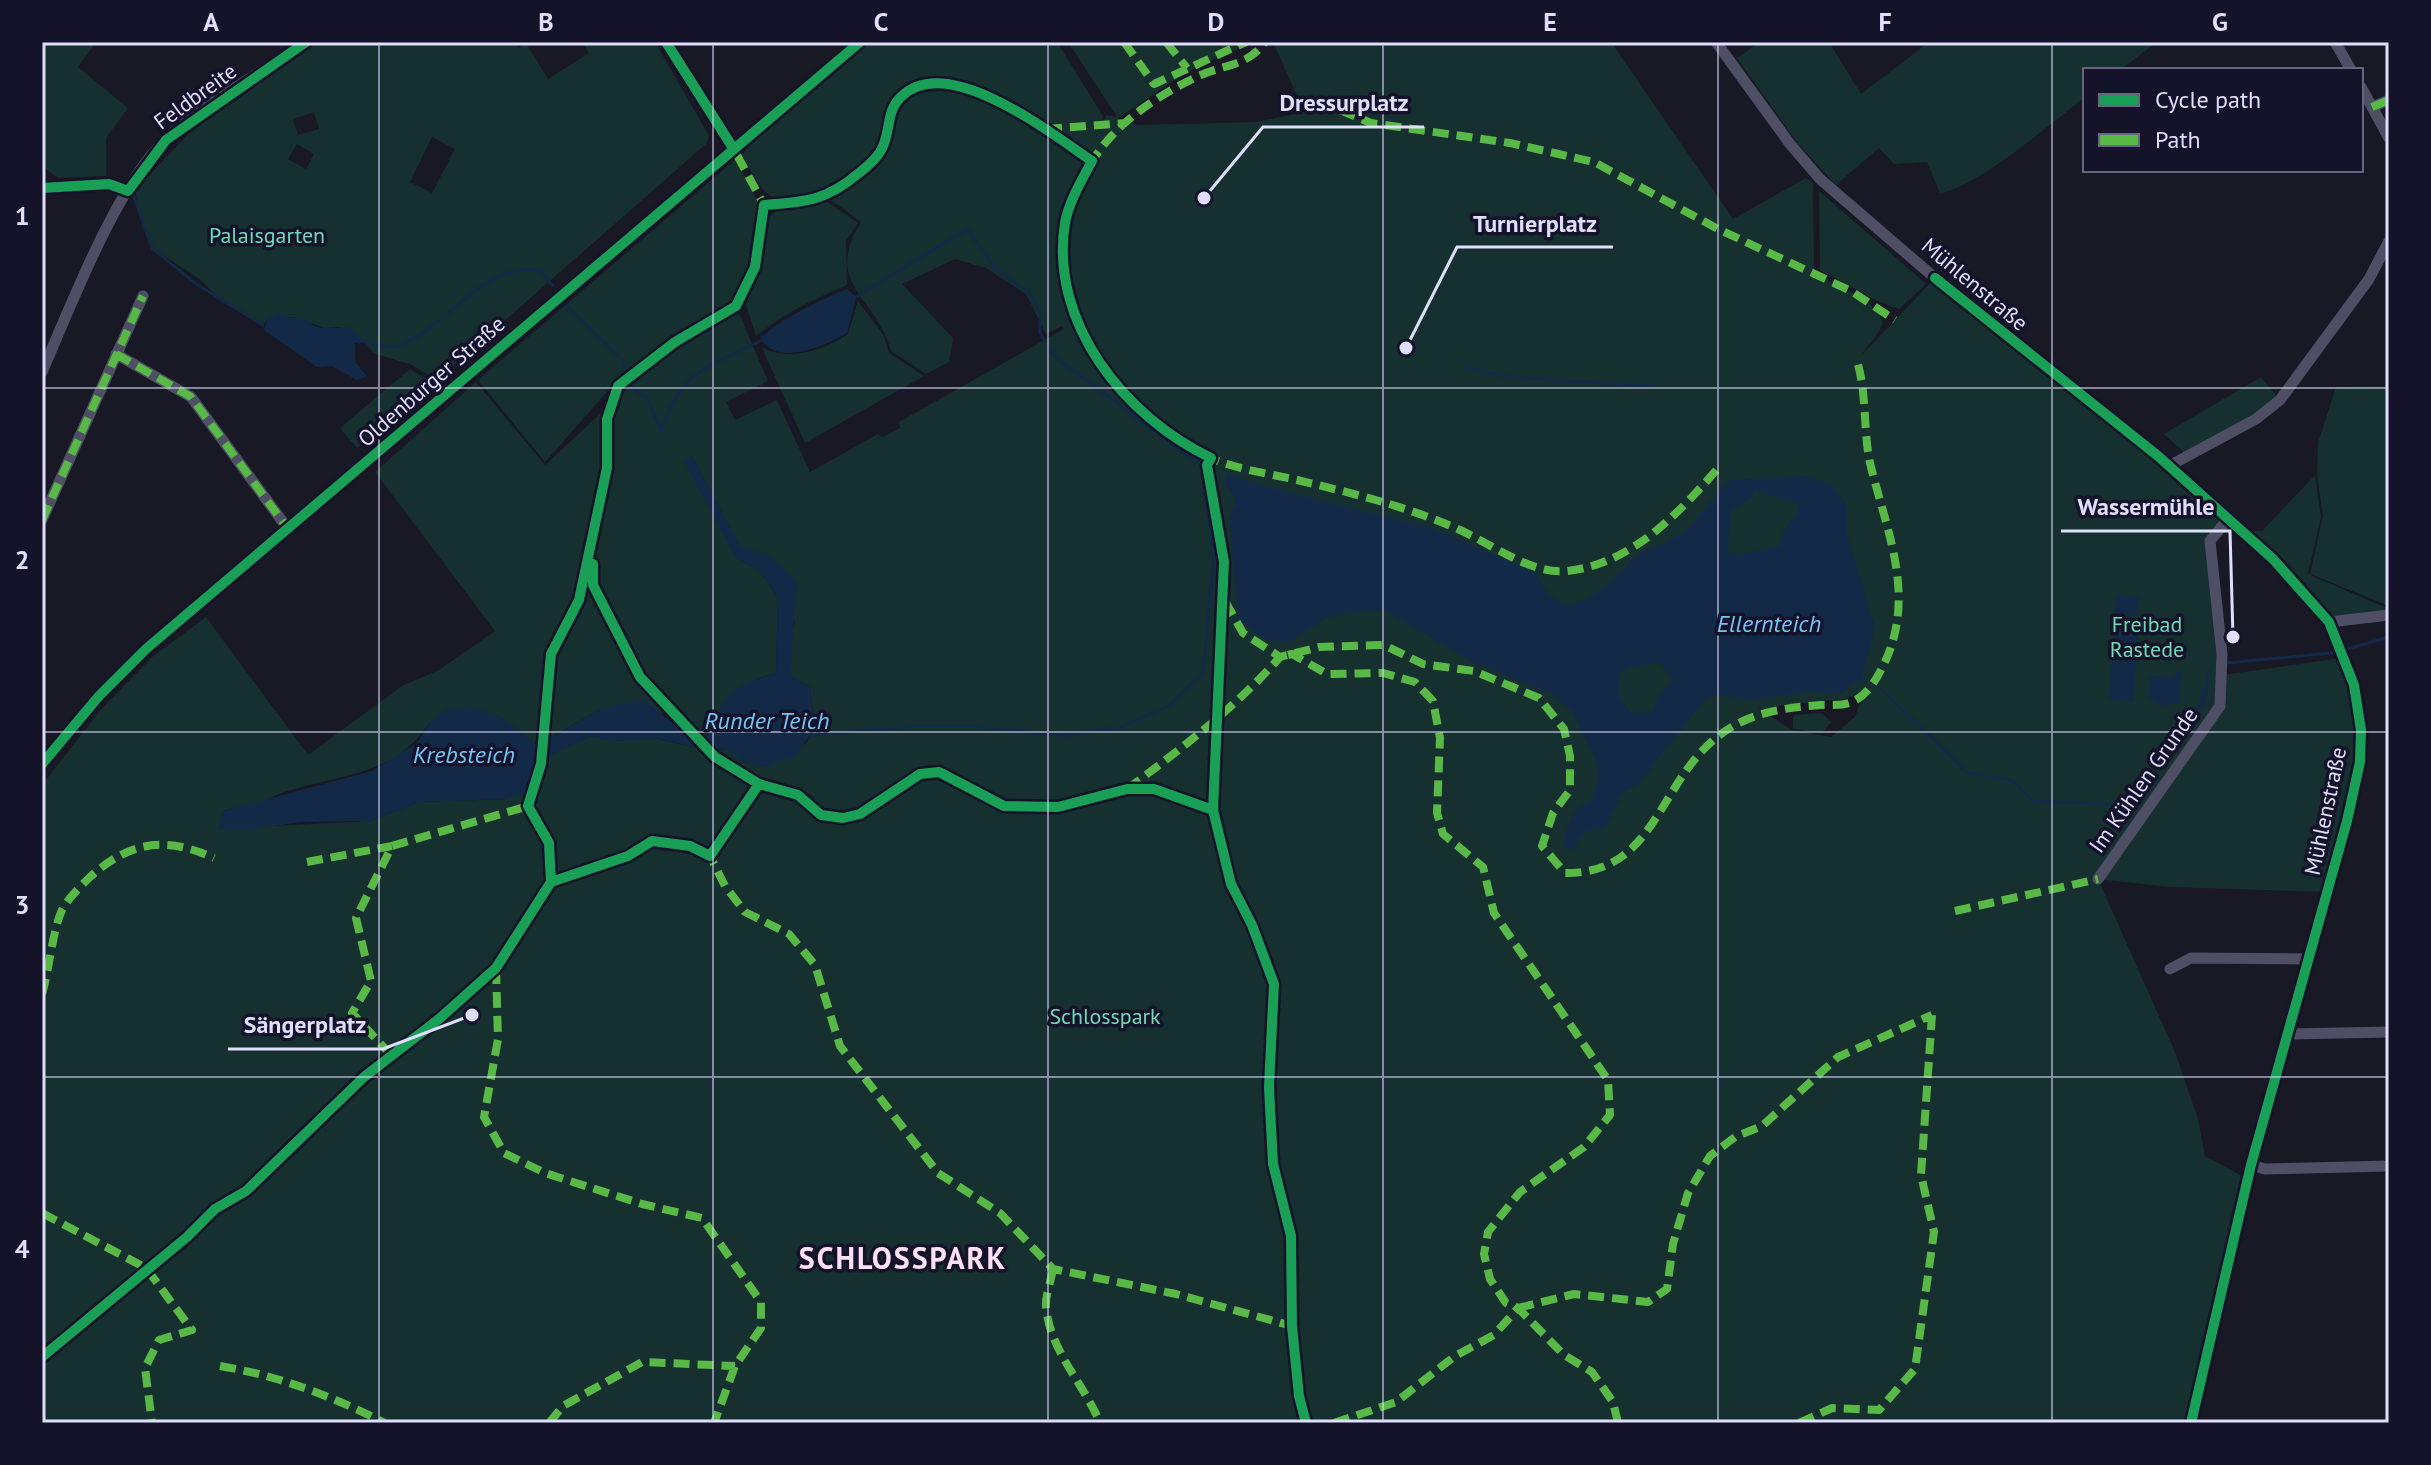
<svg xmlns="http://www.w3.org/2000/svg" width="2431" height="1465" font-family="'PT Sans',sans-serif">
<style>
.green{fill:#16302f;fill-rule:evenodd}
.water{fill:#122a48;fill-rule:evenodd}
.lines{fill:none;stroke-linecap:round;stroke-linejoin:round}
.stream{stroke:#122a48;stroke-width:3}
.minor{stroke:#4e4f65;stroke-width:11}
.tertiary{stroke:#4e4f65;stroke-width:14}
.quiet{stroke:#58b947;stroke-width:8;stroke-dasharray:16 8;stroke-linecap:butt}
.cycleway-casing{stroke:#15132a;stroke-width:15}
.cycleway{stroke:#1a9f57;stroke-width:10}
.grid{fill:none;stroke:#dfdefd;stroke-width:2;stroke-opacity:0.55}
.labels{text-anchor:middle;stroke-width:7;stroke-linejoin:round;paint-order:stroke}
.street-label{font-size:22px;fill:#dfdefd;stroke:#15132a}
.park-label{font-size:22px;fill:#6ddbb5;stroke:#15132a}
.water-label{font-size:24px;font-style:italic;fill:#72c6f7;stroke:#15132a}
.district-label{font-size:30px;font-weight:bold;letter-spacing:2px;fill:#fde0f5;stroke:#15132a}
.leader{fill:none;stroke:#dfdefd;stroke-width:3}
.callout-dot{fill:#dfdefd;stroke:#15132a;stroke-width:3}
.callout-label{font-size:24px;text-anchor:middle;font-weight:bold;fill:#dfdefd;stroke:#15132a;stroke-width:7;stroke-linejoin:round;paint-order:stroke}
.neatline{fill:none;stroke:#dfdefd;stroke-width:3}
.grid-label{font-size:26px;text-anchor:middle;font-weight:bold;fill:#dfdefd}
</style>
<rect width="100%" height="100%" fill="#191825"/>
<!-- green -->
<path class="green" d="M42 42H96L78 67 128 108 106 138V176L58 178 42 166Z
M317 42H514L518 48 526 43 548 79 589 53 582 42H655L709 136 707 143 437 380 412 365 373 353 362 338 341 327 324 328 294 317 268 319 263 325 222 302 201 280 152 248 142 226 135 190 202 120ZM314 112 319 129 298 135 293 119ZM432 137 455 149 432 193 410 182ZM297 144 314 154 306 169 288 159Z
M869 42H1057L1103 116 1096 138 1106 115 1117 117 1068 42H1253L1187 72 1118 118 1137 125 1257 122 1376 97 1302 107 1273 42H1611L1733 219 1806 178 1813 184 1814 274C1828 281 1887 305 1882 325 1879 335 1866 347 1861 356L1935 278 2226 519 2208 540 2223 675 2341 658 2350 671 2360 762 2328 892 2170 887 2098 879 2175 1052 2198 1119 2205 1156 2244 1177 2191 1423H42V785L99 712 152 657 206 617 308 755 402 686 439 670 495 631 375 472 476 382 545 465 642 375 689 337 738 311 768 381 726 402 735 420 777 400 810 472 878 434 883 437 900 428 899 422 1064 329 1062 326 1046 334 1026 294 986 268 955 259 902 284 953 338 949 362 926 374 891 351C877 296 822 286 861 222L824 195C768 204 769 204 742 155L754 140ZM692 456 740 547 771 557 795 621 789 652 790 676 810 687 815 729 806 743 766 767 744 762 729 749 706 750 654 738 613 741 591 736 537 761 539 744 603 708 619 706 664 714 694 740 712 732 714 722 756 679 776 673 778 598 761 572 736 557 685 461ZM1865 690 1855 717 1831 737 1792 730 1758 708 1771 710 1782 705 1846 699ZM502 718 538 746 506 799 419 802 370 821 218 829 223 811C234 807 243 808 253 805 265 802 276 794 288 791 344 773 395 776 430 722Z
M1760 42H1829L1861 94 1929 42H2157L2120 70H2085V97C2051 123 1980 186 1940 193L1927 162 1894 164 1879 148 1836 185 1796 141 1737 58Z
M736 159 759 205 752 254 740 294 733 305 679 334 621 376 545 462 478 380Z
M1819 191 1926 284 1899 309 1873 299 1820 270Z
M824 200 858 223 846 241 847 285C812 300 786 312 756 336L746 305 760 258 767 218 780 208Z
M858 301 884 336 889 353 924 376 805 443 762 348C791 361 822 351 848 334Z
M410 369 433 383 357 448 340 428Z
M2261 377 2280 400 2187 455 2164 434Z
M2389 386V606L2310 574 2323 516 2317 474 2318 443 2336 387Z
M2315 475 2321 517 2308 574 2389 609V613L2330 619 2245 531H2262Z
M1822 713 1831 722 1822 733 1793 729V715Z"/>
<!-- water -->
<path class="water" d="M847 289 856 297 847 333C826 346 774 368 761 337 788 315 815 303 847 289Z
M278 312 288 318 304 317C315 333 333 327 349 327L362 338 360 344 355 343V362L367 376 357 380 332 366 317 367 264 330 268 319Z
M692 456 740 546 771 557 797 582 790 676 810 687 815 729 796 755 766 767 744 762 728 749 706 750 655 738 613 741 591 736 537 762 524 793 506 799 419 802 370 821 301 822 247 830 217 829 223 811 372 771 417 743 430 722 449 708 472 707 502 718 538 745 603 708 643 700 694 740 712 732C721 693 739 684 776 673L778 598 761 572 736 557 684 461Z
M1226 472 1252 483 1432 528 1536 573C1566 639 1605 584 1637 556 1648 547 1664 545 1676 537 1698 523 1711 497 1731 480L1808 476 1833 486 1847 506 1846 532 1875 628 1861 679 1842 693 1808 692 1752 700 1716 694 1704 701 1638 784 1623 792 1604 828C1587 829 1581 832 1575 848L1569 850 1564 847C1565 827 1573 808 1592 800L1599 776 1597 763 1572 711 1551 693 1470 661 1384 610 1343 613 1324 619 1288 642 1266 640 1239 621 1229 519 1236 501 1225 482ZM1755 491 1799 504C1797 519 1782 527 1779 546L1740 555 1727 553 1731 511 1752 497ZM1660 662 1672 679 1671 685 1660 693 1652 712 1633 714 1619 698V674L1630 668Z
M2117 595 2139 596 2137 616 2115 614Z
M2115 618 2139 620 2133 702 2109 700Z
M2181 670 2179 704H2167V708L2149 698 2150 676 2172 677Z"/>
<g class="lines">
<!-- stream -->
<path class="stream" d="M132 191 152 248 196 284 263 325
M567 306 622 359 625 376
M361 341C372 343 388 349 397 346 447 330 484 258 541 271L552 285
M1464 367 1509 377 1654 386
M627 383 648 400 661 431C683 368 707 369 762 340
M2347 649 2389 637
M2226 663 2332 653
M1861 679 1868 681
M1877 685 1966 772 2013 781 2032 801 2126 805
M2203 705 2202 692 2206 688
M811 736 913 726H978L1062 736 1121 727 1170 705 1203 673 1214 555 1201 466 1054 356 1040 333V315L1031 294 996 269 967 229 856 297
M2174 736 2181 737 2205 700 2209 671"/>
<!-- minor -->
<path class="minor" d="M666 42 733 148
M1716 42 1790 144 1820 179 1935 278 2158 456 2273 559 2329 622 2350 671 2359 712 2360 762 2347 821 2251 1165 2191 1423
M2335 42 2351 70
M2361 87 2389 138
M2372 107 2389 100
M42 188 109 184 128 191
M116 354 191 397 288 529
M42 372C70 308 116 187 165 140 206 101 260 74 306 42
M2169 466 2256 419 2280 400 2369 279 2389 241
M42 520 143 296
M2329 622 2389 615
M2098 879 2220 706 2222 654 2210 541 2228 519
M2170 969 2191 958 2310 959
M2290 1034 2389 1032
M2251 1165 2265 1169 2389 1166"/>
<!-- tertiary -->
<path class="tertiary" d="M42 764 99 696 146 649 860 42"/>
<!-- quiet -->
<path class="quiet" d="M1124 42 1154 84 1246 42
M1166 42 1187 68
M2372 107 2389 100
M1340 110 1371 123 1510 143 1594 162 1720 230 1851 291 1895 320
M1046 129 1126 123
M737 155 764 205
M1090 165C1113 124 1159 94 1201 75 1226 64 1248 66 1265 42
M116 354 191 397 288 529
M1204 455C1233 469 1266 473 1297 480 1352 493 1409 507 1460 530 1491 544 1532 575 1567 571 1632 564 1679 513 1719 467
M42 520 143 296
M1225 601 1243 633 1280 657 1319 647 1384 645 1423 664 1474 671 1539 698 1564 729 1570 756V790L1553 813 1542 846 1565 873C1649 874 1657 796 1705 748 1737 715 1776 708 1821 705 1831 705 1847 706 1856 700 1868 693 1876 680 1882 668 1918 598 1887 533 1870 463 1863 430 1867 393 1857 361
M1288 655 1292 654 1327 674 1383 673 1415 682 1433 701 1440 738 1437 813 1443 834 1483 867 1494 913 1608 1080 1610 1115 1584 1147 1520 1192 1488 1232 1484 1254 1490 1279 1506 1303 1518 1308 1564 1355 1592 1372 1613 1402 1618 1423
M1127 789C1180 750 1237 706 1280 657
M704 853 710 856 725 886 745 912 789 934 815 965 840 1046 938 1173 1000 1213 1053 1269 1176 1294 1292 1326
M307 862 392 846
M1955 911 2098 879
M496 968 498 1039 484 1117 504 1153 545 1173 642 1204 702 1218 761 1302V1328L735 1366 714 1423
M42 994C49 970 53 929 62 910 69 897 80 887 90 877 130 841 166 836 214 858
M391 1055 352 1013 371 981 356 918 392 846 528 806
M42 1213 146 1268 192 1330 159 1340 145 1368 152 1423
M1053 1269C1051 1281 1045 1296 1046 1307 1050 1351 1084 1384 1100 1423
M1518 1308 1574 1294 1648 1302 1667 1289 1673 1244 1688 1193 1710 1156 1735 1137 1762 1126 1838 1057 1932 1015
M220 1366C280 1376 331 1396 385 1423
M549 1423 563 1406 642 1362 735 1366
M1334 1423 1396 1402 1455 1356 1494 1335 1518 1308
M1799 1423 1832 1408 1879 1410 1915 1369 1934 1232 1921 1175 1932 1015"/>
<!-- cycleway casing -->
<g class="cycleway-casing">
<path id="cycleway" d="M666 42 733 148
M42 188 109 184 128 191 166 140 306 42
M764 205C805 202 826 201 859 173 868 166 879 157 883 146 891 129 886 110 902 96 948 52 1052 134 1092 161 1082 180 1069 201 1065 223 1049 323 1125 417 1211 458L1207 465 1224 562 1213 810 1231 884 1252 925 1274 984 1269 1087 1273 1164 1291 1236 1292 1326 1299 1396 1306 1423
M1935 278 2158 456 2273 559 2329 622 2354 685 2361 730 2360 762 2347 821 2251 1165 2191 1423
M593 564V585L640 677 715 757 759 784 798 795 821 815 843 818 860 814 920 774 939 772 1004 806 1058 807 1127 789H1154L1213 810
M42 764 99 696 146 649 860 42
M551 882 628 856 652 841 690 846 710 856 759 784
M42 1357 187 1237 215 1209 246 1191 364 1077 439 1019 496 968 551 882 549 843 528 806 541 764 551 654 579 600 607 468V419L618 386 675 342 736 306 755 267 764 205"/>
</g>
<!-- cycleway -->
<use href="#cycleway" class="cycleway"/>
</g>
<!-- grid -->
<path class="grid" d="M379 42V1423M713 42V1423M1048 42V1423M1383 42V1423M1718 42V1423M2052 42V1423M42 388H2389M42 732H2389M42 1077H2389"/>
<g class="labels">
<!-- street labels -->
<g class="street-label">
<text transform="translate(195 96) rotate(-36)" y="8">Feldbreite</text>
<text transform="translate(1975 284) rotate(40)" y="8">Mühlenstraße</text>
<text transform="translate(431 381) rotate(-41)" y="8">Oldenburger Straße</text>
<text transform="translate(2143 780) rotate(-55)" y="8">Im Kühlen Grunde</text>
<text transform="translate(2325 811) rotate(-78)" y="8">Mühlenstraße</text>
</g>
<!-- park labels -->
<g class="park-label">
<text x="267" y="243">Palaisgarten</text>
<text x="2147" y="632">Freibad<tspan x="2147" dy="25">Rastede</tspan></text>
<text x="1105" y="1024">Schlosspark</text>
</g>
<!-- water labels -->
<g class="water-label">
<text x="1769" y="632">Ellernteich</text>
<text x="767" y="729">Runder Teich</text>
<text x="464" y="763">Krebsteich</text>
</g>
<!-- district labels -->
<g class="district-label">
<text x="903" y="1269">SCHLOSSPARK</text>
</g>
</g>
<!-- callouts -->
<path class="leader" d="M1204 198L1263 127H1424M1406 348L1457 247H1613M2233 637L2230 531H2061M472 1015L383 1049H228"/>
<g class="callout-dot">
<circle cx="1204" cy="198" r="8"/>
<circle cx="1406" cy="348" r="8"/>
<circle cx="2233" cy="637" r="8"/>
<circle cx="472" cy="1015" r="8"/>
</g>
<g class="callout-label">
<text x="1344" y="111">Dressurplatz</text>
<text x="1535" y="232">Turnierplatz</text>
<text x="2146" y="515">Wassermühle</text>
<text x="305" y="1033">Sängerplatz</text>
</g>
<!-- border -->
<rect width="2431" height="1465" fill="none" stroke="#15132a" stroke-width="88"/>
<!-- legend -->
<rect x="2083" y="68" width="280" height="104" fill="#15132a" stroke="#66647e" stroke-width="2"/>
<rect x="2099" y="94" width="40" height="12" fill="#1a9f57" stroke="#66647e" stroke-width="2"/>
<text x="2155" y="108" font-size="24" fill="#dfdefd">Cycle path</text>
<rect x="2099" y="134" width="40" height="12" fill="#58b947" stroke="#66647e" stroke-width="2"/>
<text x="2155" y="148" font-size="24" fill="#dfdefd">Path</text>
<rect x="44" y="44" width="2343" height="1377" class="neatline"/>
<g class="grid-label">
<text x="211" y="31">A</text>
<text x="546" y="31">B</text>
<text x="881" y="31">C</text>
<text x="1216" y="31">D</text>
<text x="1550" y="31">E</text>
<text x="1885" y="31">F</text>
<text x="2220" y="31">G</text>
<text x="22" y="225">1</text>
<text x="22" y="569">2</text>
<text x="22" y="914">3</text>
<text x="22" y="1258">4</text>
</g>
</svg>
